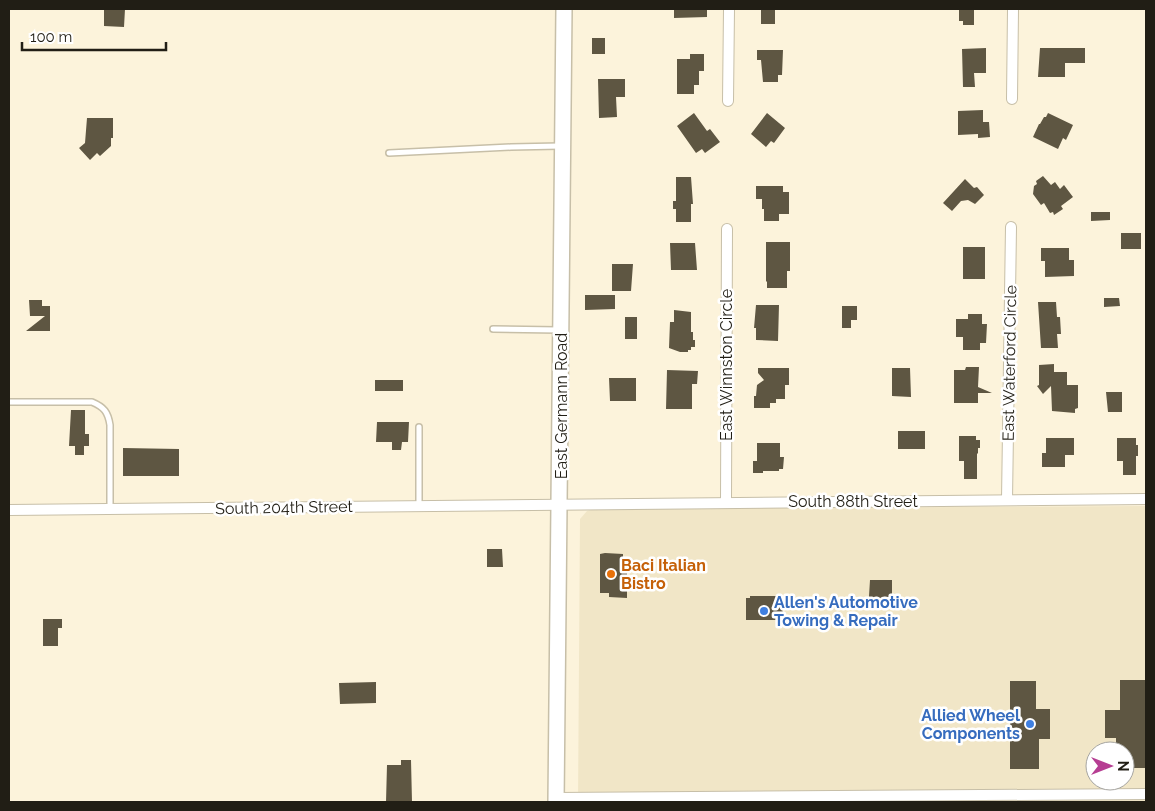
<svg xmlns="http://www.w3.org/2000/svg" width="1155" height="811" font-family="Raleway,sans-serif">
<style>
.built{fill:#f1e6c7;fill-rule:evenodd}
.building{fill:#5e5642}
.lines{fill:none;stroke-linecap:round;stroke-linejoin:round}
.lane-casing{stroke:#c7bfa8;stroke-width:8}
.street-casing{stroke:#c7bfa8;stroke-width:12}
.secondary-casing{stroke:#c7bfa8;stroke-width:18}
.lane{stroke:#fff;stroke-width:5}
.street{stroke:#fff;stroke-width:10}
.secondary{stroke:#fff;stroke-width:15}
.food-dot{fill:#e8710a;stroke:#fff;stroke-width:2}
.shop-dot{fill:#3f7fe0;stroke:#fff;stroke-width:2}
.labels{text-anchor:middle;stroke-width:5;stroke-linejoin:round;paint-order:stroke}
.street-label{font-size:16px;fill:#211e15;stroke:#fff}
.food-label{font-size:16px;font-weight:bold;fill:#c56008;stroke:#fff;text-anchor:start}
.shop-label{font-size:16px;font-weight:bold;fill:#366cbe;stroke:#fff;text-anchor:start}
</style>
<rect width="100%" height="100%" fill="#fcf3db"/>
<!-- built -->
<path class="built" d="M1146 506V802H578L580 519 587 511 595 509ZM1095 751H1125V781H1095Z"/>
<!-- building -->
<path class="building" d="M104 9H125L124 27 104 26Z
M674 9H707V17L674 18Z
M761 9H775V24H761Z
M961 9H974V25H963V21H959V10H961Z
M592 38H605V54H592Z
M986 48V73H974L975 87H963L962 49Z
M1040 48H1085V63H1065V77H1038Z
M757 50H783L782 75H778V82H763L761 60H757Z
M690 54H704V71H699V85H694V94H677V59H690Z
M598 79H625V97H616L617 117 599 118Z
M983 110V122H989L990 137 978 138V134L958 135V111Z
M694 113 707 131 710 129 720 142 705 153 702 149 696 153 677 126Z
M767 113 785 128 774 143 771 141 766 147 751 134Z
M1048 113 1073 125 1066 140 1063 138 1058 149 1033 137 1039 124H1040L1044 117H1046Z
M87 118H113V138H111V146L100 156 97 153 90 160 79 148 85 143Z
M1043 176 1051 185 1055 182 1060 189 1064 185 1073 197 1061 206 1063 209 1054 215 1053 212 1050 213 1044 203 1041 205 1033 194 1034 186 1037 184 1036 181Z
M676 177H691L693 204H691V222H676V209H673V201H676Z
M965 179 974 188 977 187 984 195 975 204 968 200 961 201 952 211 943 203Z
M756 186H783V192H789V214H779V221H764V209H762V199H756Z
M1091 212H1110V220L1091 221Z
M1121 233H1141V249H1121Z
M766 242H790V271H787V288H767V282L766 281Z
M670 243H695L697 270H671Z
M963 247H985V279H963Z
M1041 248H1069V260H1074V276L1045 277V261H1041Z
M612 264H633L631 291H612Z
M585 295H615V309L585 310Z
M1104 298H1119L1120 306 1104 307Z
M29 300H42V306H50V331H26L45 316H30Z
M1038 302H1056L1057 317H1060L1061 334H1057L1058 348H1041Z
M756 305H779L778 341 756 340V328H754Z
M842 306H857V320H851V328H842Z
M674 310 691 312V332H693V340H695V347H691V350H688V352H680L669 348 670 322H674Z
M968 314H982V324H987L986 343H980V350H963V337H956V319H968Z
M625 317H637V339H625Z
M1054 364V372H1067V385H1078V408L1075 409V413L1052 411 1051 386 1043 394 1037 386 1039 385V365Z
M966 367H979L978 387 992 393H978V403H954V370H965Z
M758 368H789V385H785V399H776V403H770V408H754V396H756L757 385 764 380 758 373Z
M892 368H910L911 397 892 396Z
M667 370 698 371 697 384H692V409H666Z
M609 378H636V401H610Z
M375 380H403V391H375Z
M1106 392H1122V412H1108Z
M71 410H85V434H89V446H84V455H75V446H69Z
M377 422H409L408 442H402L401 450H392V442H376Z
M898 431H925V449H898Z
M959 436H976V440H980V448H978V453L977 454V479H964V461H959Z
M1046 438H1074V455H1065V467H1042V453H1046Z
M1117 438H1136V445H1138V456H1136V475H1123V461H1117Z
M757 443H780V457H784L783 469H779V471H763V473H753V461H757Z
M123 448 179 449V476H123Z
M487 549H502L503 567H487Z
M605 553 623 554V559H627V598L609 597V593H600V554Z
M870 580H892V606H871V600L869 596Z
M750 596H778V598H782L783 620H746V598H750Z
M43 619H62V628H58V646H43Z
M1120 680H1146V768H1125V751H1116V738H1105V710H1120Z
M1010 681H1036V709H1050V739H1039V769H1010Z
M376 682V703L340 704 339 683Z
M401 760H411L412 802H386L387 765H401Z"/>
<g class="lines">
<!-- lane casing -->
<g class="lane-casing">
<path id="lane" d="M389 153 511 147 560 146
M493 329 558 330
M9 402H92C104 407 108 412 110 425V509
M419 427V505"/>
</g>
<!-- street casing -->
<g class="street-casing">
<path id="street" d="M1012 99 1013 9
M728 101 729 9
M1007 500 1011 227
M726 502 727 229
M9 510 1146 499
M556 798 1146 794"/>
</g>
<!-- secondary casing -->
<g class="secondary-casing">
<path id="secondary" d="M556 802 564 9"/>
</g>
<!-- lane -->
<use href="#lane" class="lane"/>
<!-- street -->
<use href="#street" class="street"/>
<!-- secondary -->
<use href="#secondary" class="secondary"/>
</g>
<!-- markers -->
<circle class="food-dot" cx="611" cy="574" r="5"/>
<g class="shop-dot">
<circle cx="764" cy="611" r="5"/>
<circle cx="1030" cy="724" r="5"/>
</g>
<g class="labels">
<!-- street labels -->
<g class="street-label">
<text transform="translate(1009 363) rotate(-89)" y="6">East Waterford Circle</text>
<text transform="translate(726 365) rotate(-90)" y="6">East Winnston Circle</text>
<text transform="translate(561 406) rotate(-90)" y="6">East Germann Road</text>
<text x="853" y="507">South 88th Street</text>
<text transform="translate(284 507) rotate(-1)" y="6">South 204th Street</text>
</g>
<!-- food labels -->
<g class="food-label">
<text x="621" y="571">Baci Italian<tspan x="621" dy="18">Bistro</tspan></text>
</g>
<!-- shop labels -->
<g class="shop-label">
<text x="774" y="608">Allen's Automotive<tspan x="774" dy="18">Towing &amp; Repair</tspan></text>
<text x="1020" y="721" text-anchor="end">Allied Wheel<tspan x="1020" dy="18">Components</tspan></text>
</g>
</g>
<!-- border -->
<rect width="1155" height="811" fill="none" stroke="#211e15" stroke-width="20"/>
<!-- north arrow -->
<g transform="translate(1110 766) rotate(90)"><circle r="24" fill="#ffffff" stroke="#a6a5a1"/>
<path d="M0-4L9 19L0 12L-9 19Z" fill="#b63e93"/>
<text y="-8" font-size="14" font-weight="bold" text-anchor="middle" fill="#211e15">N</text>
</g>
<!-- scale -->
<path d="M22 42v8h144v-8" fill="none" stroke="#211e15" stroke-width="2.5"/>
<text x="30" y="42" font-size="15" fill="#211e15" stroke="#ffffff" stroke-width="4" paint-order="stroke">100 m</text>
</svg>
